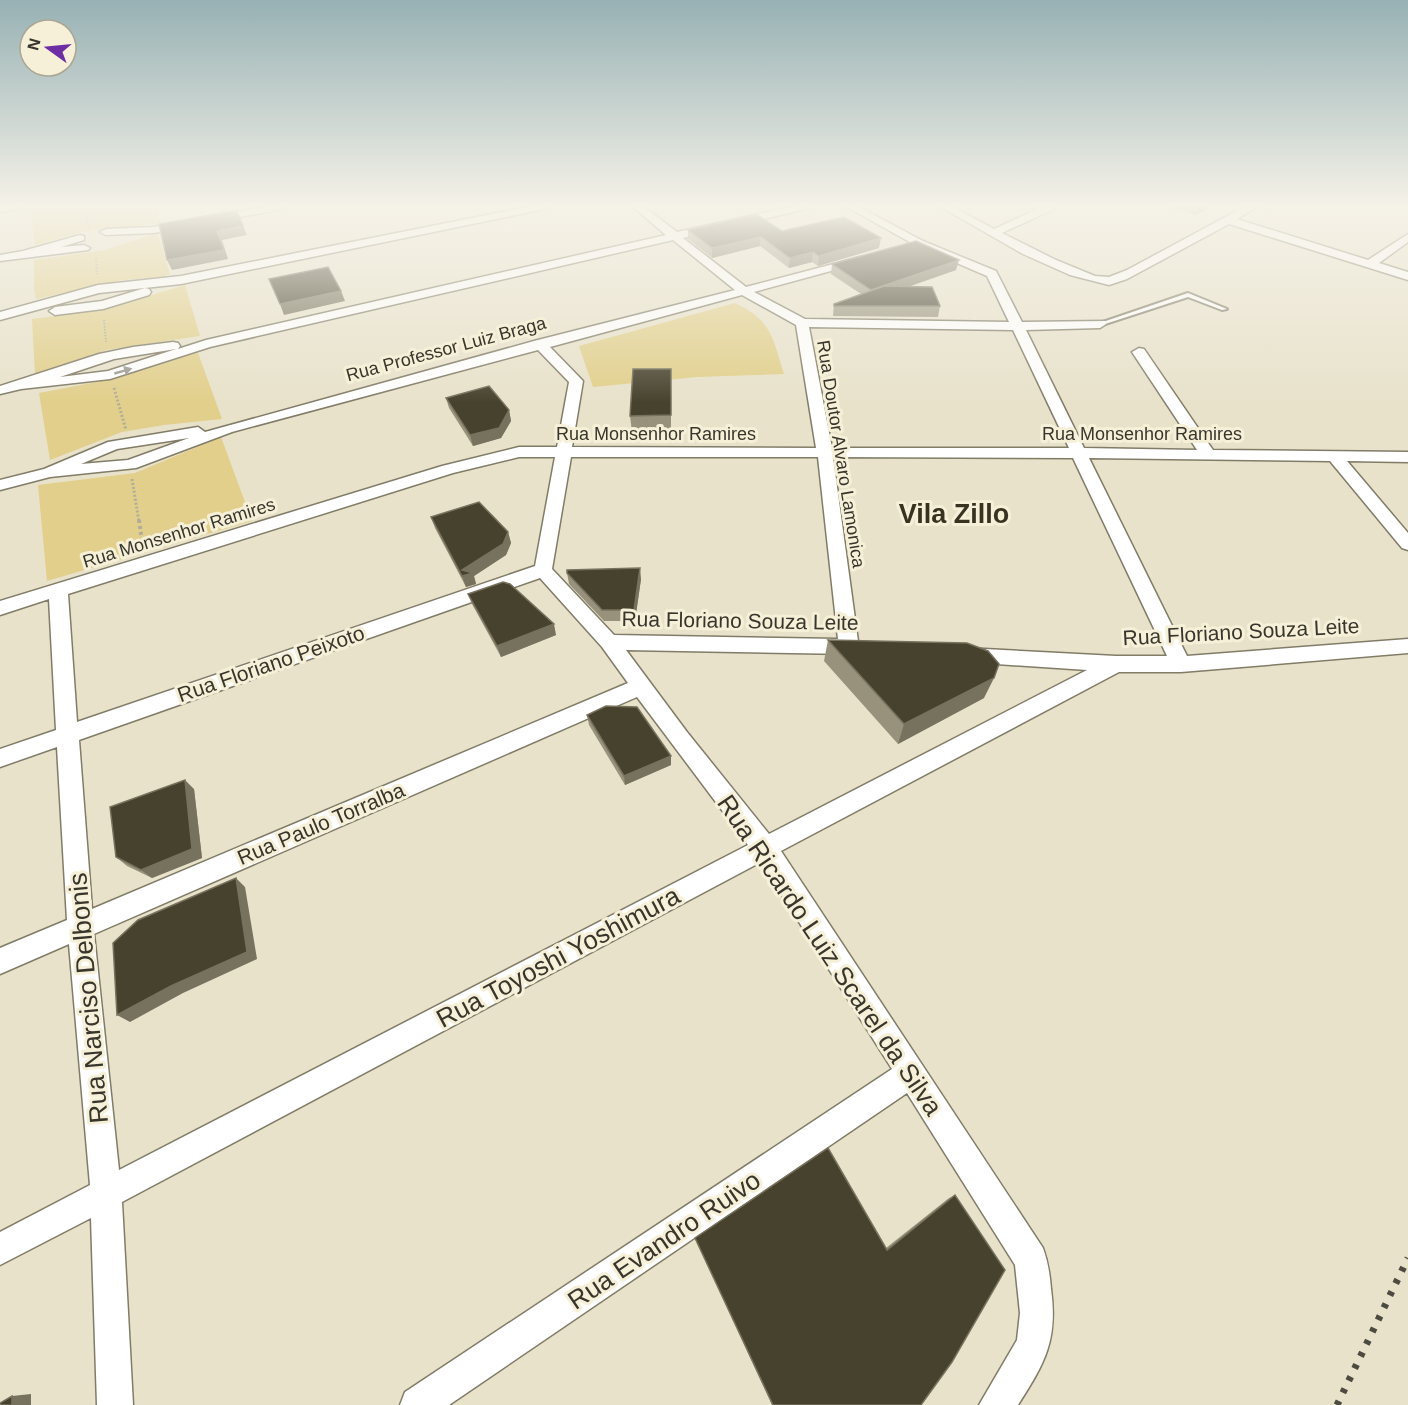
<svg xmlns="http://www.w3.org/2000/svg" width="1408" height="1405" font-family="Helvetica,sans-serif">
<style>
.green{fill:#e1cf8b}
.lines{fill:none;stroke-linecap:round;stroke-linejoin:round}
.lane-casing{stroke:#817c67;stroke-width:4}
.street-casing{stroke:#817c67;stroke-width:3}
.path-far2{stroke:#b2ad9a;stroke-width:2;stroke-dasharray:1.5 1.5;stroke-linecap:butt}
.path-far1{stroke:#b2ad9a;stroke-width:3;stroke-dasharray:2 2;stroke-linecap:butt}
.path{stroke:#b2ad9a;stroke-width:4;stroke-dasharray:3 3;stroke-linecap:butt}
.lane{fill:#fff;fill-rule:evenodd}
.street{fill:#fff;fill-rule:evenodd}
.rail{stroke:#4d4a3f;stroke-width:7;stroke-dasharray:4.5 9;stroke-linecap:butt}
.wall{fill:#98927c}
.shaded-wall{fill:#77725d}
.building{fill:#47422e;stroke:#77725d;stroke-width:1.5}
.oneway{fill:#9c9a96}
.labels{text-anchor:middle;stroke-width:6;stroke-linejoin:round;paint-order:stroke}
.far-street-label{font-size:18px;fill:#38362c;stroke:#f6f0d8}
.street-label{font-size:21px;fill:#38362c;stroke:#f6f0d8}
.near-street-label{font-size:26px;fill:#38362c;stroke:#f6f0d8}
.district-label{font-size:27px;font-weight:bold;fill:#383321;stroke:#f6f0d8}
</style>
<rect width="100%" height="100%" fill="#e8e2cb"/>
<!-- green -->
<path class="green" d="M67 207H157L161 223 82 232 35 245 30 208Z
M151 235H158L170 274 163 277 123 280 36 299 34 290V260L105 250Z
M185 285 200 336 106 350 35 375 32 319 103 310Z
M735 303C772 320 772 337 784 374L697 377 593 387 579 346Z
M197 350 222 419 164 425 122 432 50 460 39 393 117 378Z
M221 437 252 521 47 581 38 485 135 473Z"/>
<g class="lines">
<!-- lane casing -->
<g class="lane-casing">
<path id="lane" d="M1188 293 1227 309 1222 310 1188 297 1102 325 1097 324Z"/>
</g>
<!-- street casing -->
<g class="street-casing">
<path id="street" d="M0 207H21L16 210 0 212Z
M263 207H283L278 210 154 233 106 235 100 232 106 229 154 227Z
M527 207H545L540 210 181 284 99 293 0 320V312L98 285 181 276Z
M633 207H644L677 232 790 207H807L806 209 683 238 746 287 860 257 864 258V262L754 292 805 319 1009 322 987 276 915 245 847 207H859L923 241 996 271 1022 322 1105 321 1106 324 1100 328 1026 330 1084 448 1197 450 1132 352 1139 348 1144 349 1213 450 1408 452V462L1347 461 1408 533V550L1402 548 1330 461 1089 458 1187 656 1408 639V653L1181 672H1119L781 851 1043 1248C1048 1262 1050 1275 1051 1289 1058 1340 1045 1363 1018 1405H979L1017 1340 1020 1313 1015 1265 907 1093 449 1405H400L405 1392 892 1069 761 862 122 1202 133 1405H97L91 1218 0 1265V1232L90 1185 69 944 0 974V948L67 920 57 747 0 767V749L56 730 49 599 0 615V601L442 466 519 447H557L569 382 538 350 232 432 136 468 50 477 0 490V480L44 469 108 442 198 427 205 432 534 341 735 290 673 240 210 347 110 379 21 389 0 394V386L99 354 133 347 173 342 178 343 180 346 178 349 206 340 666 235ZM742 295 796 325 816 448 572 447 583 381 550 347ZM809 327 1013 330 1069 448H832ZM176 349 108 371 60 377 114 359ZM189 438 128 460 81 464 117 449ZM519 457H555L535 566 77 722 68 594 453 473ZM571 457H818L838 639 614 635 552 569ZM833 457 1073 458 1167 656H1116L966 648 959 650 956 655 959 660 966 662 1087 670 769 834 687 732 626 650 849 654 861 652 864 647 858 641ZM540 578 602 647 628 683 92 909 79 740ZM637 697 748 845 119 1170 94 934Z
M941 207H953L994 229 1042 207H1055L1054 209 1002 233 1056 260 1095 276 1109 277 1127 270 1244 207H1256L1237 219 1368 260 1408 234V242L1379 263 1408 272V280L1229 224 1127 279 1109 285 1070 275 1023 254Z
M80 235 84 236V240L61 247 84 245 90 248 88 250 0 261V255L23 251Z
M145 288 149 289 151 292 149 295 103 309 55 315 49 311 55 307 102 301Z"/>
</g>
<!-- path-far2 -->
<path class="path-far2" d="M85 207 89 228
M96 258 97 274
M104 320 106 342"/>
<!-- path-far1 -->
<path class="path-far1" d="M114 388 126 430
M132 479 139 522"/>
<!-- path -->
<path class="path" d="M139 520 143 548"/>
<!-- lane -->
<use href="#lane" class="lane"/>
<!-- street -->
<use href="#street" class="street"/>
<!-- rail -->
<path class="rail" d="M1337 1405 1408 1258"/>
</g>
<!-- wall -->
<path class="wall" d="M1169 207H1211L1195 215Z
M688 230 782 231 879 248 818 266 812 262 789 268 760 246 712 258 688 239Z
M832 264 956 270 908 287 940 306 938 317 833 316 834 304 861 294 831 274Z
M671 369V431L632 432 630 416Z
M446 398 509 410 511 421 501 438 473 446 449 408Z
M431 517 508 532 511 543 506 555 474 576 476 584 466 587 435 528Z
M567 573 641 579 635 621H604L569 584Z
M468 594 556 635 501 657 472 604Z
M828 640 984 698 898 744 824 661Z
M587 715 671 765 625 785 589 725Z
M194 789 202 858 152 878 127 866 116 857Z
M955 1195 921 1405H772L695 1238 886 1248 949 1198Z"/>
<!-- shaded-wall -->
<path class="shaded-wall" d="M1198 207H1211L1195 215Z
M243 226 247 235 222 240 228 259 172 270 167 260 217 231Z
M761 237 760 246 712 258V248Z
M881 238 879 248 818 266 819 256Z
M813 252 812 262 789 268 790 258Z
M959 260 956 270 869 300 871 290Z
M341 291 345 301 284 315 280 304Z
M509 410 511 421 501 438 473 446 470 435Z
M508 532 511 543 506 555 474 576 476 584 466 587 462 576V570Z
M640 568 641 579 635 621 634 610Z
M554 624 556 635 501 657 497 646Z
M994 678 984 698 898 744 904 724Z
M671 756V765L625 785 624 776Z
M185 780 194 789 202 858 152 878 141 870Z
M236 878 245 887 257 959 183 993 130 1022 117 1015Z
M31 1394V1405H12V1396Z"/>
<!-- building -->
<path class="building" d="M237 210 243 226 217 231 224 250 167 260 159 224Z
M756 214 782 231 844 217 881 238 819 256 813 252 790 258 761 237 712 248 688 230Z
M916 241 959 260 871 290 832 264Z
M328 267 341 291 280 304 269 279Z
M884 286 932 287 940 306H834V304Z
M633 369H671V415L630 416Z
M489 386 509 410 499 428 470 435 446 398Z
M479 502 508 532 503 544 462 570 473 573 462 576 431 517Z
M640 568 634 610H602L567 573V570Z
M503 582 510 584 554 624 497 646 468 594Z
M828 640 967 643 988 651 999 664 994 678 904 724Z
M606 706 637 707 671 756 624 776 587 715Z
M185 780 192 849 141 870 116 857 110 807Z
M236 878 247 952 171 986 117 1015 113 943 138 920Z
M828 1148 887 1250 955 1195 1005 1270 952 1362 921 1405H773L695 1238Z
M12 1396V1405H0V1403Z"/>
<!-- one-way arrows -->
<defs><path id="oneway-solid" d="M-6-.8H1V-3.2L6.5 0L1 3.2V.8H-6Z" transform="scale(1.5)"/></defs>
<use class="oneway" href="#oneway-solid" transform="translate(123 371) rotate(-16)"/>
<!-- sky -->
<linearGradient id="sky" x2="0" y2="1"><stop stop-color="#97b1b4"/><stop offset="0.51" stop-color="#f5f2e8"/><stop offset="1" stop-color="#f5f2e8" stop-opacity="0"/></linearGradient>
<rect width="1408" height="403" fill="url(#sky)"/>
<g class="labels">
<!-- far-street labels -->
<g class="far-street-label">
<text transform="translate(446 349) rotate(-15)" y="6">Rua Professor Luiz Braga</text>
<text x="656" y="440">Rua Monsenhor Ramires</text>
<text x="1142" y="440">Rua Monsenhor Ramires</text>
<text transform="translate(841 454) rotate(81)" y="6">Rua Doutor Alvaro Lamonica</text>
<text transform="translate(179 533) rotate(-17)" y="6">Rua Monsenhor Ramires</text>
</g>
<!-- street labels -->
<g class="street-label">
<text transform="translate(740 621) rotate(1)" y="7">Rua Floriano Souza Leite</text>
<text transform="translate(1241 632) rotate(-3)" y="7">Rua Floriano Souza Leite</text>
<text transform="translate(271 664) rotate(-19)" y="7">Rua Floriano Peixoto</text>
<text transform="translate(321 824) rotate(-23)" y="7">Rua Paulo Torralba</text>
</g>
<!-- near-street labels -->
<g class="near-street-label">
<text transform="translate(830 955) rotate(56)" y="9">Rua Ricardo Luiz Scarel da Silva</text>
<text transform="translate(558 957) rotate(-28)" y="9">Rua Toyoshi Yoshimura</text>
<text transform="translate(88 998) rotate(-95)" y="9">Rua Narciso Delbonis</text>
<text transform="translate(664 1240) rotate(-34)" y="9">Rua Evandro Ruivo</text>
</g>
<!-- district labels -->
<g class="district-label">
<text x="954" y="523">Vila Zillo</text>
</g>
</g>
<!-- north arrow -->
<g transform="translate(48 48) rotate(285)"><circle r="28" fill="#f6f0d8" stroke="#aaa693" stroke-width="1.5"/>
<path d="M0-4.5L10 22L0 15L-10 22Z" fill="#6e2ea3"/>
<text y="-9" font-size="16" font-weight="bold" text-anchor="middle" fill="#38362c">N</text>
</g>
</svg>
